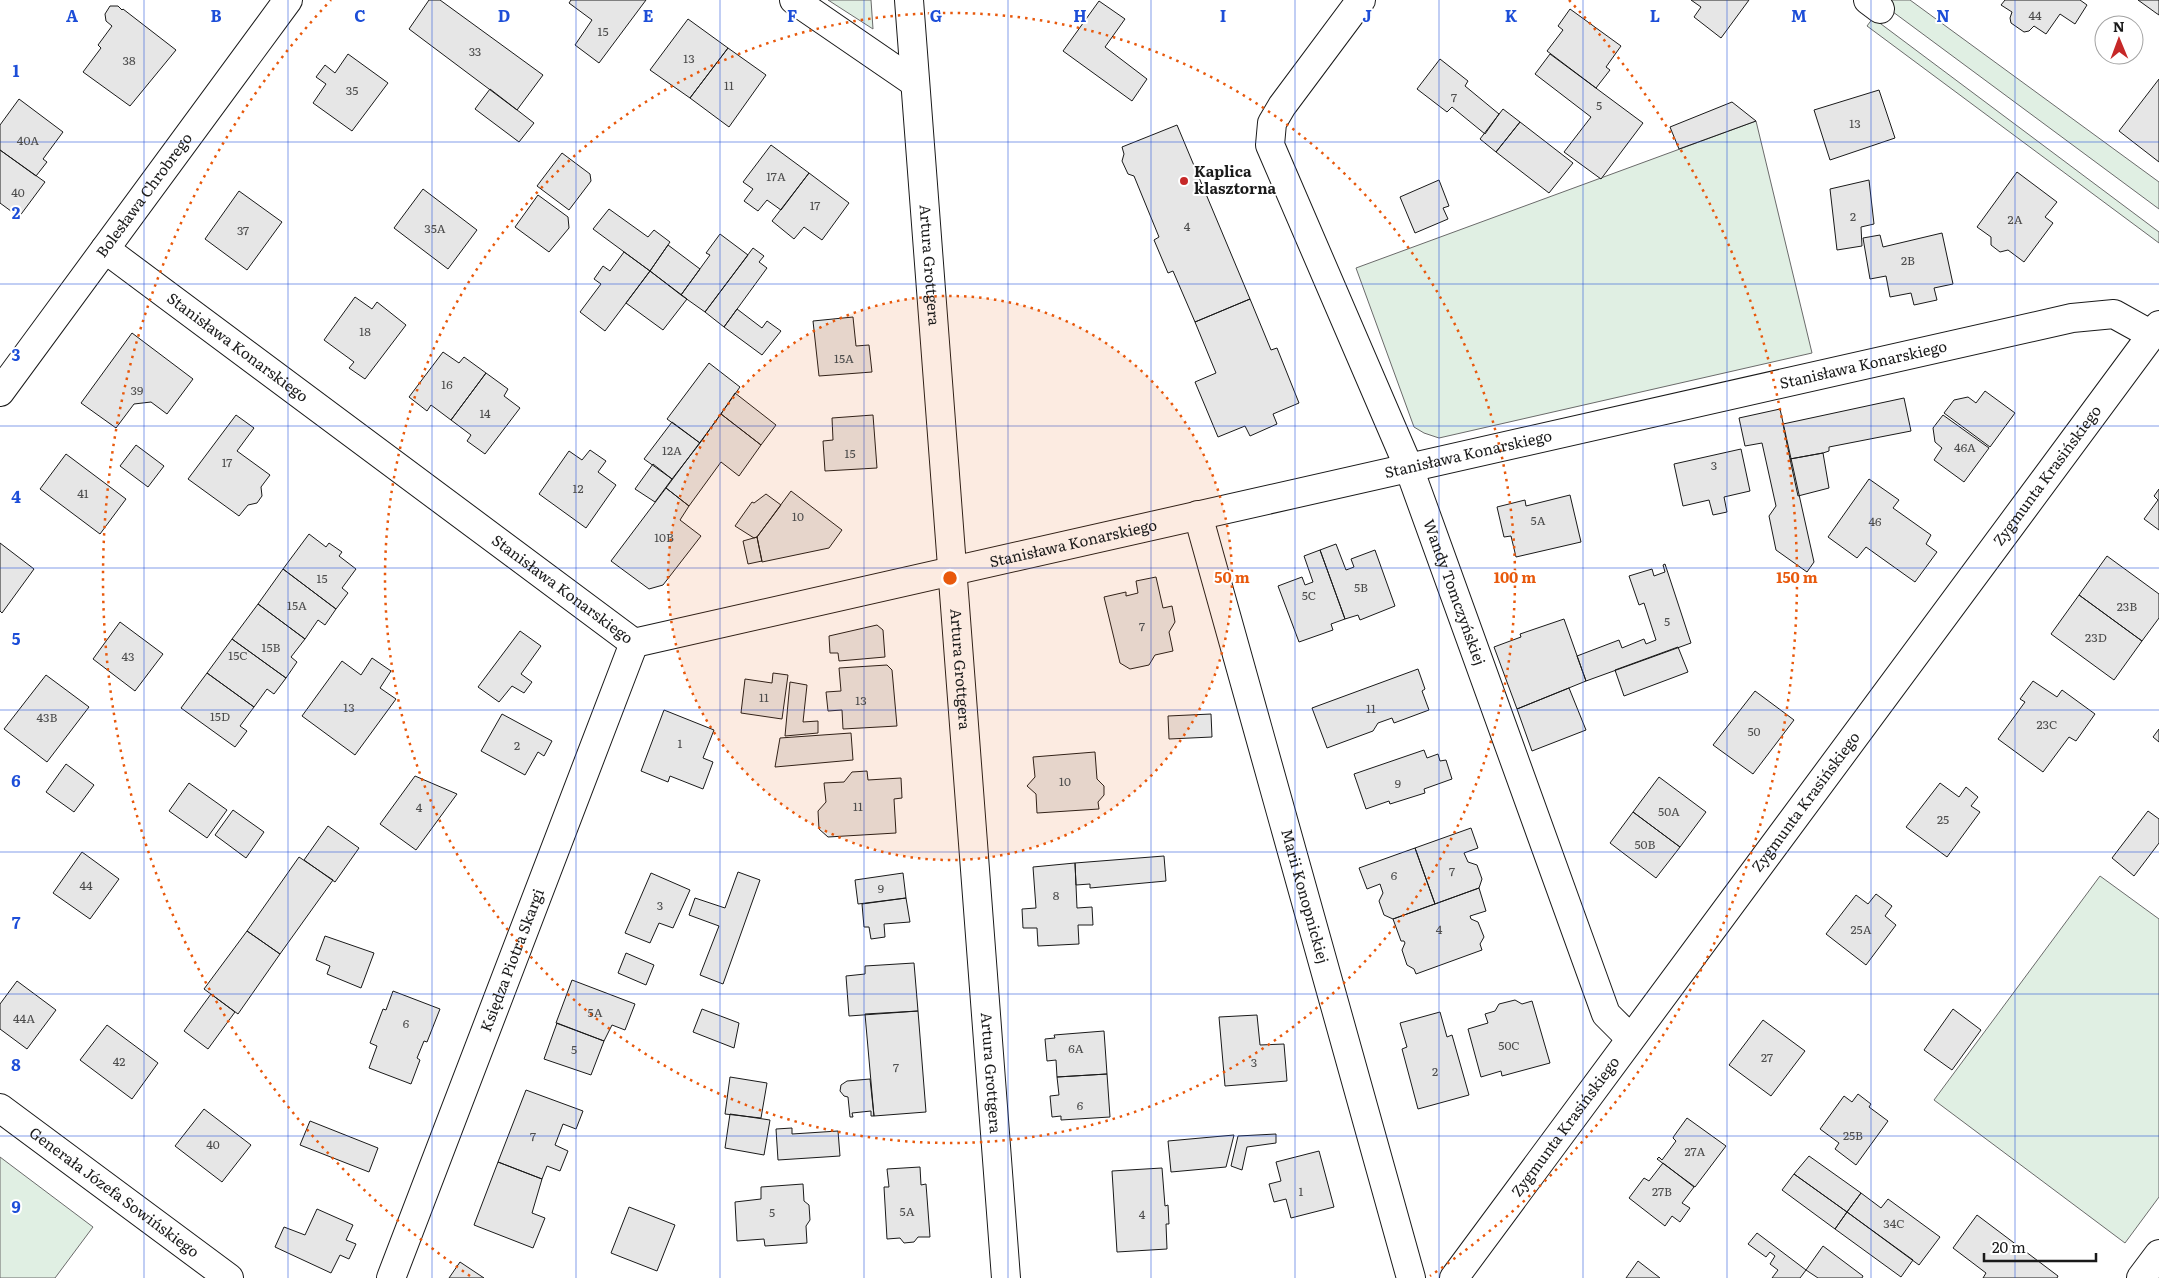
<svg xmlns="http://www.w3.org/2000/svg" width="2159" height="1278" font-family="Literata,serif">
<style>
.green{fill:#e0efe3;stroke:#6a6a6a}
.building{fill:#e6e6e6;stroke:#1a1a1a}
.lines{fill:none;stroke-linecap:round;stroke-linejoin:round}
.street-casing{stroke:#1a1a1a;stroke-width:30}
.street{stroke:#fff;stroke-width:28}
.grid{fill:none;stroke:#1d4ed8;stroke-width:1;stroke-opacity:0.55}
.ring{fill:none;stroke:#e8590c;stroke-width:2.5;stroke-dasharray:2.5 5}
.poi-dot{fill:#c62828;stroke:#fff;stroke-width:2}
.labels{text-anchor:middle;stroke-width:4;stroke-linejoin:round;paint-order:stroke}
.number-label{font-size:12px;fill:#4d4d4d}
.poi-label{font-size:15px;font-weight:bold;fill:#1a1a1a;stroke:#fff;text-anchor:start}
.street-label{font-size:15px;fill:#1a1a1a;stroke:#fff}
.grid-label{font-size:16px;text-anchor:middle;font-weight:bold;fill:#1d4ed8;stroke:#fff;stroke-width:4;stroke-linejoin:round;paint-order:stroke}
.centre{fill:#e8590c;stroke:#fff;stroke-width:2.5}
.ring-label{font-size:15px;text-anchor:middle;font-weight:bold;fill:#e8590c;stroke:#fff;stroke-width:4;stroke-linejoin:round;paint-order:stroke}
</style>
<rect width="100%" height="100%" fill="#fff"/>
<!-- green -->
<path class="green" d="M828 0H871L873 29Z
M1889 0H1910L2159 182V209L1885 6Z
M1873 18 2159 232V243L1867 26Z
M1756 121 1812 353 1439 438 1424 433 1414 427 1356 268Z
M2100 876 2159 919V1197L2125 1243 1934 1100Z
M0 1157 93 1227 55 1278H0Z"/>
<!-- building -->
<path class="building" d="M429 0H440L543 75 517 110 409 29Z
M571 0H646L599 63 575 45 592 20 569 3Z
M1691 0H1749L1721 38 1694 17 1701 7Z
M2005 0H2080L2087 5 2075 24 2060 14 2046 34 2034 26 2029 31 2024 32 2011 23 2010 18 2012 12 2001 5Z
M2138 0H2159V15L2156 13Z
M1099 1 1125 19 1105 47 1147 79 1132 101 1063 51Z
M110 6H118L122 10 123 9 176 50 130 106 83 72 101 48 98 45 112 26 106 21 105 14Z
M1570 9 1621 46 1606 67 1610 70 1596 88 1547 51 1563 30 1558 26Z
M688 19 728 48 690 98 650 70Z
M728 48 766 75 729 127 690 98Z
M348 54 388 83 352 131 313 103 326 84 316 77 325 65 335 73Z
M1550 54 1643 123 1601 179 1564 152 1591 117 1535 74Z
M1440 59 1468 81 1465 86 1499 114 1485 134 1452 107 1447 112 1417 89Z
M2159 79V162L2119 131Z
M490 89 534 123 519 142 475 109Z
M1879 90 1895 138 1830 160 1814 110Z
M19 99 63 132 43 159 47 162 36 176 0 150V125Z
M1732 102 1756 121 1679 149 1670 127Z
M1503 109 1520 122 1496 152 1480 139Z
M1520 122 1573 163 1549 193 1496 152Z
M1177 125 1250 299 1195 322 1173 271 1168 273 1154 240 1159 237 1134 176 1128 174 1122 161 1124 154 1122 147Z
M771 145 809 173 781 210 767 200 758 211 744 201 753 189 743 182Z
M0 150 45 182 19 217 0 203Z
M562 153 590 174 591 181 569 210 537 186Z
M2017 172 2057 202 2045 217 2053 223 2024 262 2008 250 2000 252 1991 245V237L1977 227Z
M809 173 849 203 822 240 804 227 794 239 772 221Z
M1439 180 1449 206 1443 208 1448 219 1415 233 1400 197Z
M1869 180 1874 224 1861 227 1862 246 1837 250 1830 189Z
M423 189 477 230 448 269 394 228Z
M239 191 282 222 247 270 205 239Z
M538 195 568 217 569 228 549 252 515 227Z
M609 209 648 237 654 230 670 242 650 271 593 229Z
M1942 233 1953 284 1934 288 1937 300 1914 305 1911 293 1890 297 1886 276 1870 279 1863 238 1880 235 1883 247Z
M720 234 748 255 705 312 681 295 710 255 706 253Z
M668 245 700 269 681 295 650 271Z
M753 248 764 256 759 262 767 268 724 327 705 312Z
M624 252 650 271 605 331 580 312 601 284 594 279 603 266 610 271Z
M650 271 687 299 663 330 626 303Z
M355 297 372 309 377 302 406 325 365 379 349 368 354 362 324 340Z
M1250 299 1271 350 1277 348 1299 403 1273 414 1277 424 1250 436 1245 426 1218 437 1195 382 1216 373 1195 322Z
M737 309 762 328 767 321 781 331 762 355 724 327Z
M853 317 856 346 869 345 872 372 819 376 813 321Z
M132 333 193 379 167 414 151 402 134 404 116 428 81 403Z
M443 352 459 363 464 357 486 373 451 420 431 405 427 411 409 397Z
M709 363 740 387 700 443 667 419Z
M486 373 508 389 504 396 520 408 485 454 467 441 471 435 451 420Z
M1985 391 2015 413 1990 447 1944 413 1954 400 1968 397 1976 403Z
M735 393 776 425 761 445 721 414Z
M1904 398 1911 431 1829 447V451L1823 453 1790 459 1783 424Z
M1780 409 1814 562 1807 572 1776 550 1769 516 1776 506 1762 443 1745 446 1739 418Z
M721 414 761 445 739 476 721 462 689 506 666 488Z
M236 415 254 428 237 451 270 475 261 487 262 496 257 503 248 505 239 516 188 479Z
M873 415 877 468 825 471 823 441 833 440 832 418Z
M1943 415 1989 448 1964 482 1934 460 1942 448 1935 442 1933 428Z
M672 422 700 443 672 479 644 459Z
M136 445 164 466 148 487 120 466Z
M1741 449 1750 491 1724 497 1727 512 1713 515 1709 500 1683 506 1674 464Z
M590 450 606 461 598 472 616 485 586 528 539 494 569 451 582 460Z
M1823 453 1829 488 1798 496 1790 459Z
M66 454 126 499 100 534 40 489Z
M653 464 672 479 655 502 635 489Z
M1869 479 1899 500 1893 508 1931 535 1926 544 1937 552 1915 582 1866 547 1857 558 1828 537Z
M666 488 689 506 680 520 701 536 663 585 649 589 611 561Z
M2159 489V530L2144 519 2158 500 2154 496Z
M791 491 842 530 829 548 762 562 757 537Z
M766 494 781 505 757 537 754 538 735 526 752 502 754 503Z
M1570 495 1581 542 1516 557 1511 536 1504 537 1497 507 1525 500 1526 506Z
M309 534 326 547 329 543 342 552 339 556 356 569 342 588 348 593 336 609 283 569Z
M757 537 762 561 748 564 743 541Z
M0 543 34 569 2 613 0 611Z
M1336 544 1346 570 1354 567 1351 559 1375 550 1395 606 1360 620 1358 615 1345 619 1320 550Z
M1320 550 1345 619 1331 624 1333 630 1299 642 1278 586 1302 577 1305 585 1313 582 1304 556Z
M2107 556 2159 594V618L2142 641 2079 595Z
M1665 564 1691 643 1586 681 1577 656 1619 640 1622 648 1644 639 1646 644 1656 640 1644 603 1639 605 1629 576 1652 569 1654 576 1665 572 1663 565Z
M283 569 336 609 325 625 318 620 305 639 258 604Z
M1156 577 1163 608 1172 606 1175 622 1169 632 1173 651 1155 655 1149 665 1130 669 1120 663 1104 597 1126 592V596L1138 593 1136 581Z
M2079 595 2142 641 2114 680 2051 634Z
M258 604 305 639 291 657 297 662 286 678 232 639Z
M1564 619 1586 681 1517 709 1494 647 1521 637 1520 634Z
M120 622 163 654 135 691 93 659Z
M877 625 883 630 885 657 839 661 838 653H830L829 636Z
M520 631 541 646 521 674 532 682 524 693 512 686 499 702 478 687Z
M232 639 286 678 274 694 267 689 254 707 207 673Z
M1678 647 1688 672 1624 696 1615 670Z
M372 658 391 671 380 688 396 699 355 755 302 716 342 661 361 675Z
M887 665 892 670 897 726 843 729 842 710 828 711 826 692 841 691 839 668Z
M1418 669 1425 689 1422 691 1429 710 1394 723 1392 718 1378 723 1373 731 1327 748 1312 708Z
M207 673 254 707 240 726 247 731 235 747 181 708Z
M773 673 788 675 782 719 741 713 745 679 772 683Z
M46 675 89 707 47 762 4 729Z
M2033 681 2057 697 2062 690 2095 714 2076 741 2069 737 2043 772 1998 739 2025 702 2020 699Z
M790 682 807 685 803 722 818 721V733L785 736Z
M1569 688 1586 730 1532 751 1517 709Z
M1755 691 1794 720 1753 774 1713 745Z
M664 710 714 730 703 758 713 762 703 789 670 776 668 782 641 771Z
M502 714 552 741 544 756 538 752 525 775 481 751Z
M1211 714 1212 737 1169 739 1168 716Z
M2159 729V742L2153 737Z
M851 733 853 760 775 767 780 738Z
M1424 750 1427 758 1438 754 1440 761 1446 760 1452 779 1424 789 1425 793 1390 804 1389 801 1366 809 1354 774Z
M1095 752 1097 779 1104 786V795L1098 802 1099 809 1037 813 1036 794 1027 786 1035 777 1033 757Z
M66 764 94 785 74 812 46 792Z
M867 771 868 780 901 778 902 798 894 799 896 833 828 837 819 829 818 811 826 802 824 783 844 782 852 772Z
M415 776 457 794 416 850 380 824Z
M1659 777 1706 812 1680 847 1633 812Z
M189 783 227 810 207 838 169 811Z
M1940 783 1959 797 1966 787 1978 797 1971 806 1980 812 1947 857 1906 827Z
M233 810 264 832 246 858 215 835Z
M2148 811 2159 819V843L2134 876 2112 858Z
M1633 812 1680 847 1656 878 1610 843Z
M328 826 359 848 335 882 304 860Z
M1471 828 1478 848 1464 853 1468 862 1477 865 1482 879 1479 888 1435 904 1415 848Z
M1415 848 1435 904 1393 919 1384 915 1379 901 1383 893 1380 884 1367 889 1359 868Z
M82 852 119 879 90 919 53 893Z
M1164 856 1166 881 1090 888V884L1076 885 1075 863Z
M299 857 333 880 280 954 247 931Z
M1075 863 1077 908 1092 907 1093 925H1078L1079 944 1038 946 1037 928H1023L1022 909 1036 908 1033 867Z
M738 872 760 880 723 984 700 975 719 926 689 915 695 898 725 908Z
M651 873 690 890 673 928 659 923 650 943 625 933Z
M903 873 906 898 858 904 855 880Z
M1479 888 1486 911 1470 916 1471 919 1478 922 1484 937 1480 944 1482 950 1416 974 1414 969 1407 965 1402 950 1405 943 1404 941H1401L1393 919Z
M1876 894 1892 906 1885 916 1896 925 1866 965 1826 934 1856 895 1868 904Z
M906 898 910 922 884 924 885 937 871 939 869 927H864L862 904Z
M247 931 280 954 238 1014 204 989Z
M325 936 374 953 361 988 327 974 330 966 316 960Z
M626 953 654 965 646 985 618 973Z
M914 963 918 1011 849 1016 846 976 865 974V966Z
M572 980 635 1004 625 1030 612 1025 604 1041 556 1023Z
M17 981 56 1010 27 1049 0 1029V1004Z
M393 991 440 1009 427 1042 424 1041 417 1058 420 1060 411 1084 369 1068 377 1046 370 1043 383 1009 386 1010Z
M211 994 235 1012 208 1049 184 1031Z
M1515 1000 1522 1004 1532 1001 1550 1063 1502 1076 1501 1071 1481 1077 1468 1029 1488 1023 1485 1014 1495 1011 1499 1004Z
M702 1009 739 1023 734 1048 693 1032Z
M1953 1009 1981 1030 1952 1070 1924 1050Z
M918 1011 926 1112 874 1116 865 1014Z
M1440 1012 1447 1037 1452 1035 1469 1095 1418 1109 1402 1049 1407 1047 1400 1023Z
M1257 1015 1260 1045 1284 1044 1287 1081 1225 1086 1219 1017Z
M1763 1020 1805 1051 1771 1096 1729 1065Z
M557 1023 604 1041 591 1075 544 1059Z
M107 1025 158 1063 132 1099 80 1060Z
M1104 1031 1107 1074 1057 1077 1056 1060 1047 1061 1045 1039 1055 1038 1054 1035Z
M1107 1074 1110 1117 1061 1120V1116L1052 1117 1050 1096 1059 1095 1057 1077Z
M730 1077 767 1083 761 1118 725 1114Z
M870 1079 874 1116H871V1111L852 1113 853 1117H850L848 1097 844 1096 840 1091 841 1085 847 1081Z
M526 1090 583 1111 576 1129 563 1124 555 1145 568 1151 560 1171 547 1166 542 1179 498 1162Z
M1858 1094 1871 1104 1869 1107 1888 1121 1856 1165 1835 1149 1839 1143 1820 1129 1844 1096 1852 1102Z
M204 1109 251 1145 222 1182 175 1146Z
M730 1114 770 1120 764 1155 725 1148Z
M1687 1118 1726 1146 1695 1187 1657 1159 1659 1157 1662 1160 1676 1141 1673 1138 1674 1136Z
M310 1121 378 1148 369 1172 300 1145Z
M792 1128V1134L838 1131 840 1156 778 1160 776 1129Z
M1276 1134V1143L1247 1147 1242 1170 1231 1166 1238 1136Z
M1234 1135 1226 1167 1171 1172 1168 1141Z
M1319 1151 1334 1207 1291 1218 1286 1199 1274 1202 1269 1184 1281 1181 1276 1162Z
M1809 1156 1861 1193 1847 1212 1794 1174Z
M498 1162 542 1179 532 1213 545 1218 533 1248 474 1225Z
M1663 1163 1694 1187 1682 1203 1690 1208 1680 1222 1672 1216 1665 1226 1629 1198 1644 1178 1649 1181Z
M920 1167 921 1185 926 1184 930 1237H918L914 1242 904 1243 900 1238 887 1239 884 1187H889L887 1169Z
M1162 1168 1165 1206 1168 1205 1169 1224H1166L1167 1249 1117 1252 1112 1171Z
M1794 1174 1847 1212 1835 1229 1782 1190Z
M803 1184 804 1201 809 1205 810 1220 806 1226 807 1243 765 1246 764 1239 737 1241 735 1202 761 1199V1187Z
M1861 1193 1881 1208 1888 1199 1940 1237 1919 1265 1847 1212Z
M629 1207 675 1225 657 1271 611 1253Z
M317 1209 353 1225 346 1240 356 1244 349 1259 340 1255 331 1273 275 1247 284 1227 305 1235Z
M1847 1212 1913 1260 1901 1277 1835 1229Z
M1977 1215 2058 1276 2057 1278H1983L1986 1273 1953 1248Z
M1757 1233 1806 1270 1800 1278H1772L1778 1270 1770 1264 1775 1256 1770 1252 1766 1257 1748 1244Z
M1823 1246 1863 1276 1862 1278H1818L1806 1270Z
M1638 1261 1660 1278H1626Z
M460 1262 484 1278H449Z"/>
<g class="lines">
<!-- street casing -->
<g class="street-casing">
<g id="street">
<path d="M794 0 915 83"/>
<path id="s1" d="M909 0 1006 1278"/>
<path id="s2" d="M1361 0 1282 106 1272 123 1270 145 1409 468 1606 1014 1630 1038"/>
<path d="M1868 0 1880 9"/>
<path id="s3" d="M105 249 634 643 2072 318 2114 314 2152 335"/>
<path id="s4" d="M0 392 288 0"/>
<path id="s5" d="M1198 515 1411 1278"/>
<path id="s6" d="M0 1108 229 1278"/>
<path id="s7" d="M391 1278 634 643"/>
<path id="s8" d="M1454 1278 2159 325"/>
<path d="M2141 1278 2159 1254"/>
</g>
</g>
<!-- street -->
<use href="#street" class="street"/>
</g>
<!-- grid -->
<path class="grid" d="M144 0V1278M288 0V1278M432 0V1278M576 0V1278M720 0V1278M864 0V1278M1008 0V1278M1151 0V1278M1295 0V1278M1439 0V1278M1583 0V1278M1727 0V1278M1871 0V1278M2015 0V1278M0 142H2159M0 284H2159M0 426H2159M0 568H2159M0 710H2159M0 852H2159M0 994H2159M0 1136H2159"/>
<!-- distance rings -->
<circle cx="950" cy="578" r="282" fill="#e8590c" fill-opacity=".12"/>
<g class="ring">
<circle cx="950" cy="578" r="282"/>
<circle cx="950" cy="578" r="565"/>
<path d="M470 1276A847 847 0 0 1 331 0M1569 0A847 847 0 0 1 1430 1276"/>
</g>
<!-- markers -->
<circle class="poi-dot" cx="1184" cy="181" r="5"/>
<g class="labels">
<!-- number labels -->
<g class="number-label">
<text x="2035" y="20">44</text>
<text x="603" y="36">15</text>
<text x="475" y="56">33</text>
<text x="689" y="63">13</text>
<text x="129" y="65">38</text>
<text x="729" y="90">11</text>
<text x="352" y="95">35</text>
<text x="1454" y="102">7</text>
<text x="1599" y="110">5</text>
<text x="1855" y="128">13</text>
<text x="28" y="145">40A</text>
<text x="776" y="181">17A</text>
<text x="18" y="197">40</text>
<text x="815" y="210">17</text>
<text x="1853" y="221">2</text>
<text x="2015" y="224">2A</text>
<text x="1187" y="231">4</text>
<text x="435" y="233">35A</text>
<text x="243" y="235">37</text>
<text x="1908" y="265">2B</text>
<text x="365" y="336">18</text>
<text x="844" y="363">15A</text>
<text x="447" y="389">16</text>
<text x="137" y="395">39</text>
<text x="485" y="418">14</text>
<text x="1965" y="452">46A</text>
<text x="672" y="455">12A</text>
<text x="850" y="458">15</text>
<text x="227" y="467">17</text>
<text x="1714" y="470">3</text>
<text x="578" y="493">12</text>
<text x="83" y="498">41</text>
<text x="798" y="521">10</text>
<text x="1538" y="525">5A</text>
<text x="1875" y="526">46</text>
<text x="664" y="542">10B</text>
<text x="322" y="583">15</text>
<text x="1361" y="592">5B</text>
<text x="1309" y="600">5C</text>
<text x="297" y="610">15A</text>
<text x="2127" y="611">23B</text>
<text x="1667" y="626">5</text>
<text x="1142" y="631">7</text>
<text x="2096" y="642">23D</text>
<text x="271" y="652">15B</text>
<text x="238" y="660">15C</text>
<text x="128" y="661">43</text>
<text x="764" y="702">11</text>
<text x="861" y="705">13</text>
<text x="349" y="712">13</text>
<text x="1371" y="713">11</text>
<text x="220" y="721">15D</text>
<text x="47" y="722">43B</text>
<text x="2047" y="729">23C</text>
<text x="1754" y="736">50</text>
<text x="680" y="748">1</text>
<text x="517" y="750">2</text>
<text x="1065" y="786">10</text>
<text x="1398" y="788">9</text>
<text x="858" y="811">11</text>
<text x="419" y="812">4</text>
<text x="1669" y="816">50A</text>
<text x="1943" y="824">25</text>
<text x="1645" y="849">50B</text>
<text x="1452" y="876">7</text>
<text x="1394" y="880">6</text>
<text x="86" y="890">44</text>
<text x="881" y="893">9</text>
<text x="1056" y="900">8</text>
<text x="660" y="910">3</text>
<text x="1439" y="934">4</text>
<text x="1861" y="934">25A</text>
<text x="595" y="1017">5A</text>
<text x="24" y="1023">44A</text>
<text x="406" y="1028">6</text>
<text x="1509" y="1050">50C</text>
<text x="1076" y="1053">6A</text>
<text x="574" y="1054">5</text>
<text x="1767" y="1062">27</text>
<text x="119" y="1066">42</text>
<text x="1254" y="1067">3</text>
<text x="896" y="1072">7</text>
<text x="1435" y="1076">2</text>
<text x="1080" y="1110">6</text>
<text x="1853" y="1140">25B</text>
<text x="533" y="1141">7</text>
<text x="213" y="1149">40</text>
<text x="1695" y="1156">27A</text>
<text x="1301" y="1196">1</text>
<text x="1662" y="1196">27B</text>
<text x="907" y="1216">5A</text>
<text x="772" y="1217">5</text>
<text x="1142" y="1219">4</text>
<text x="1894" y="1228">34C</text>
</g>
<!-- poi labels -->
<g class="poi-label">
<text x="1194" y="177">Kaplica<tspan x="1194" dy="17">klasztorna</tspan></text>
</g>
<!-- street labels -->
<g class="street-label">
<text dy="5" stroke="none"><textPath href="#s4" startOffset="244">Bolesława Chrobrego</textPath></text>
<text dy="5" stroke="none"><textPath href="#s1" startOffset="266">Artura Grottgera</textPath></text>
<text dy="5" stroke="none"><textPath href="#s3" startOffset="165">Stanisława Konarskiego</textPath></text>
<text dy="5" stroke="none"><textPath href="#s3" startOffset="1920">Stanisława Konarskiego</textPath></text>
<text dy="5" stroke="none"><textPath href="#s3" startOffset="1515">Stanisława Konarskiego</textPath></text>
<text dy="5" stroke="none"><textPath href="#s8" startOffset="998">Zygmunta Krasińskiego</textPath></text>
<text dy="5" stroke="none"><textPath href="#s3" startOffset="1110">Stanisława Konarskiego</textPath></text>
<text dy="5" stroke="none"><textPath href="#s3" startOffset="570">Stanisława Konarskiego</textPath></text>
<text dy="5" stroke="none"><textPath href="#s2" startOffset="658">Wandy Tomczyńskiej</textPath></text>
<text dy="5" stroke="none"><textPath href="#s1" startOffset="671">Artura Grottgera</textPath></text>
<text dy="5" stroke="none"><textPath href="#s8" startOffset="592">Zygmunta Krasińskiego</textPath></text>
<text dy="5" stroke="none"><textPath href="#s5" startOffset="396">Marii Konopnickiej</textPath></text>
<text dy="5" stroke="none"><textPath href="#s7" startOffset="340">Księdza Piotra Skargi</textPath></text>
<text dy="5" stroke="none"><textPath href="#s1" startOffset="1076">Artura Grottgera</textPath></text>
<text dy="5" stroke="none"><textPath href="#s8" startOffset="188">Zygmunta Krasińskiego</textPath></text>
<text dy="5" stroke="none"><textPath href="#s6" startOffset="142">Generała Józefa Sowińskiego</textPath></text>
</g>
</g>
<g class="grid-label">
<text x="72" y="22">A</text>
<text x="216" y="22">B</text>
<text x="360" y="22">C</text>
<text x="504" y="22">D</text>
<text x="648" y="22">E</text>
<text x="792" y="22">F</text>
<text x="936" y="22">G</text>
<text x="1080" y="22">H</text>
<text x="1223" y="22">I</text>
<text x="1367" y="22">J</text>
<text x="1511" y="22">K</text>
<text x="1655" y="22">L</text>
<text x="1799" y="22">M</text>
<text x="1943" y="22">N</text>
<text x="16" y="77">1</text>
<text x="16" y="219">2</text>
<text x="16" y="361">3</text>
<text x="16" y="503">4</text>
<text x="16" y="645">5</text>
<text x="16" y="787">6</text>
<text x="16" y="929">7</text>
<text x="16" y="1071">8</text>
<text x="16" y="1213">9</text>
</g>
<circle cx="950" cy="578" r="8" class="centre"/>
<g class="ring-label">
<text x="1232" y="583">50 m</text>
<text x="1515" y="583">100 m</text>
<text x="1797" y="583">150 m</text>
</g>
<!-- north arrow -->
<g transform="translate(2119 40) rotate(359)"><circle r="24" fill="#ffffff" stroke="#a3a3a3"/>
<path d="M0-4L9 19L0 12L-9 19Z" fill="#c62828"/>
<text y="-8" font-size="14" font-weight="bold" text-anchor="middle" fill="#1a1a1a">N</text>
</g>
<!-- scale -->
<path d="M1984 1253v8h112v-8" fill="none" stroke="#1a1a1a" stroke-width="2.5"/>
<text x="1992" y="1253" font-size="15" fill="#1a1a1a" stroke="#ffffff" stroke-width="4" paint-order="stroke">20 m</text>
</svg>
